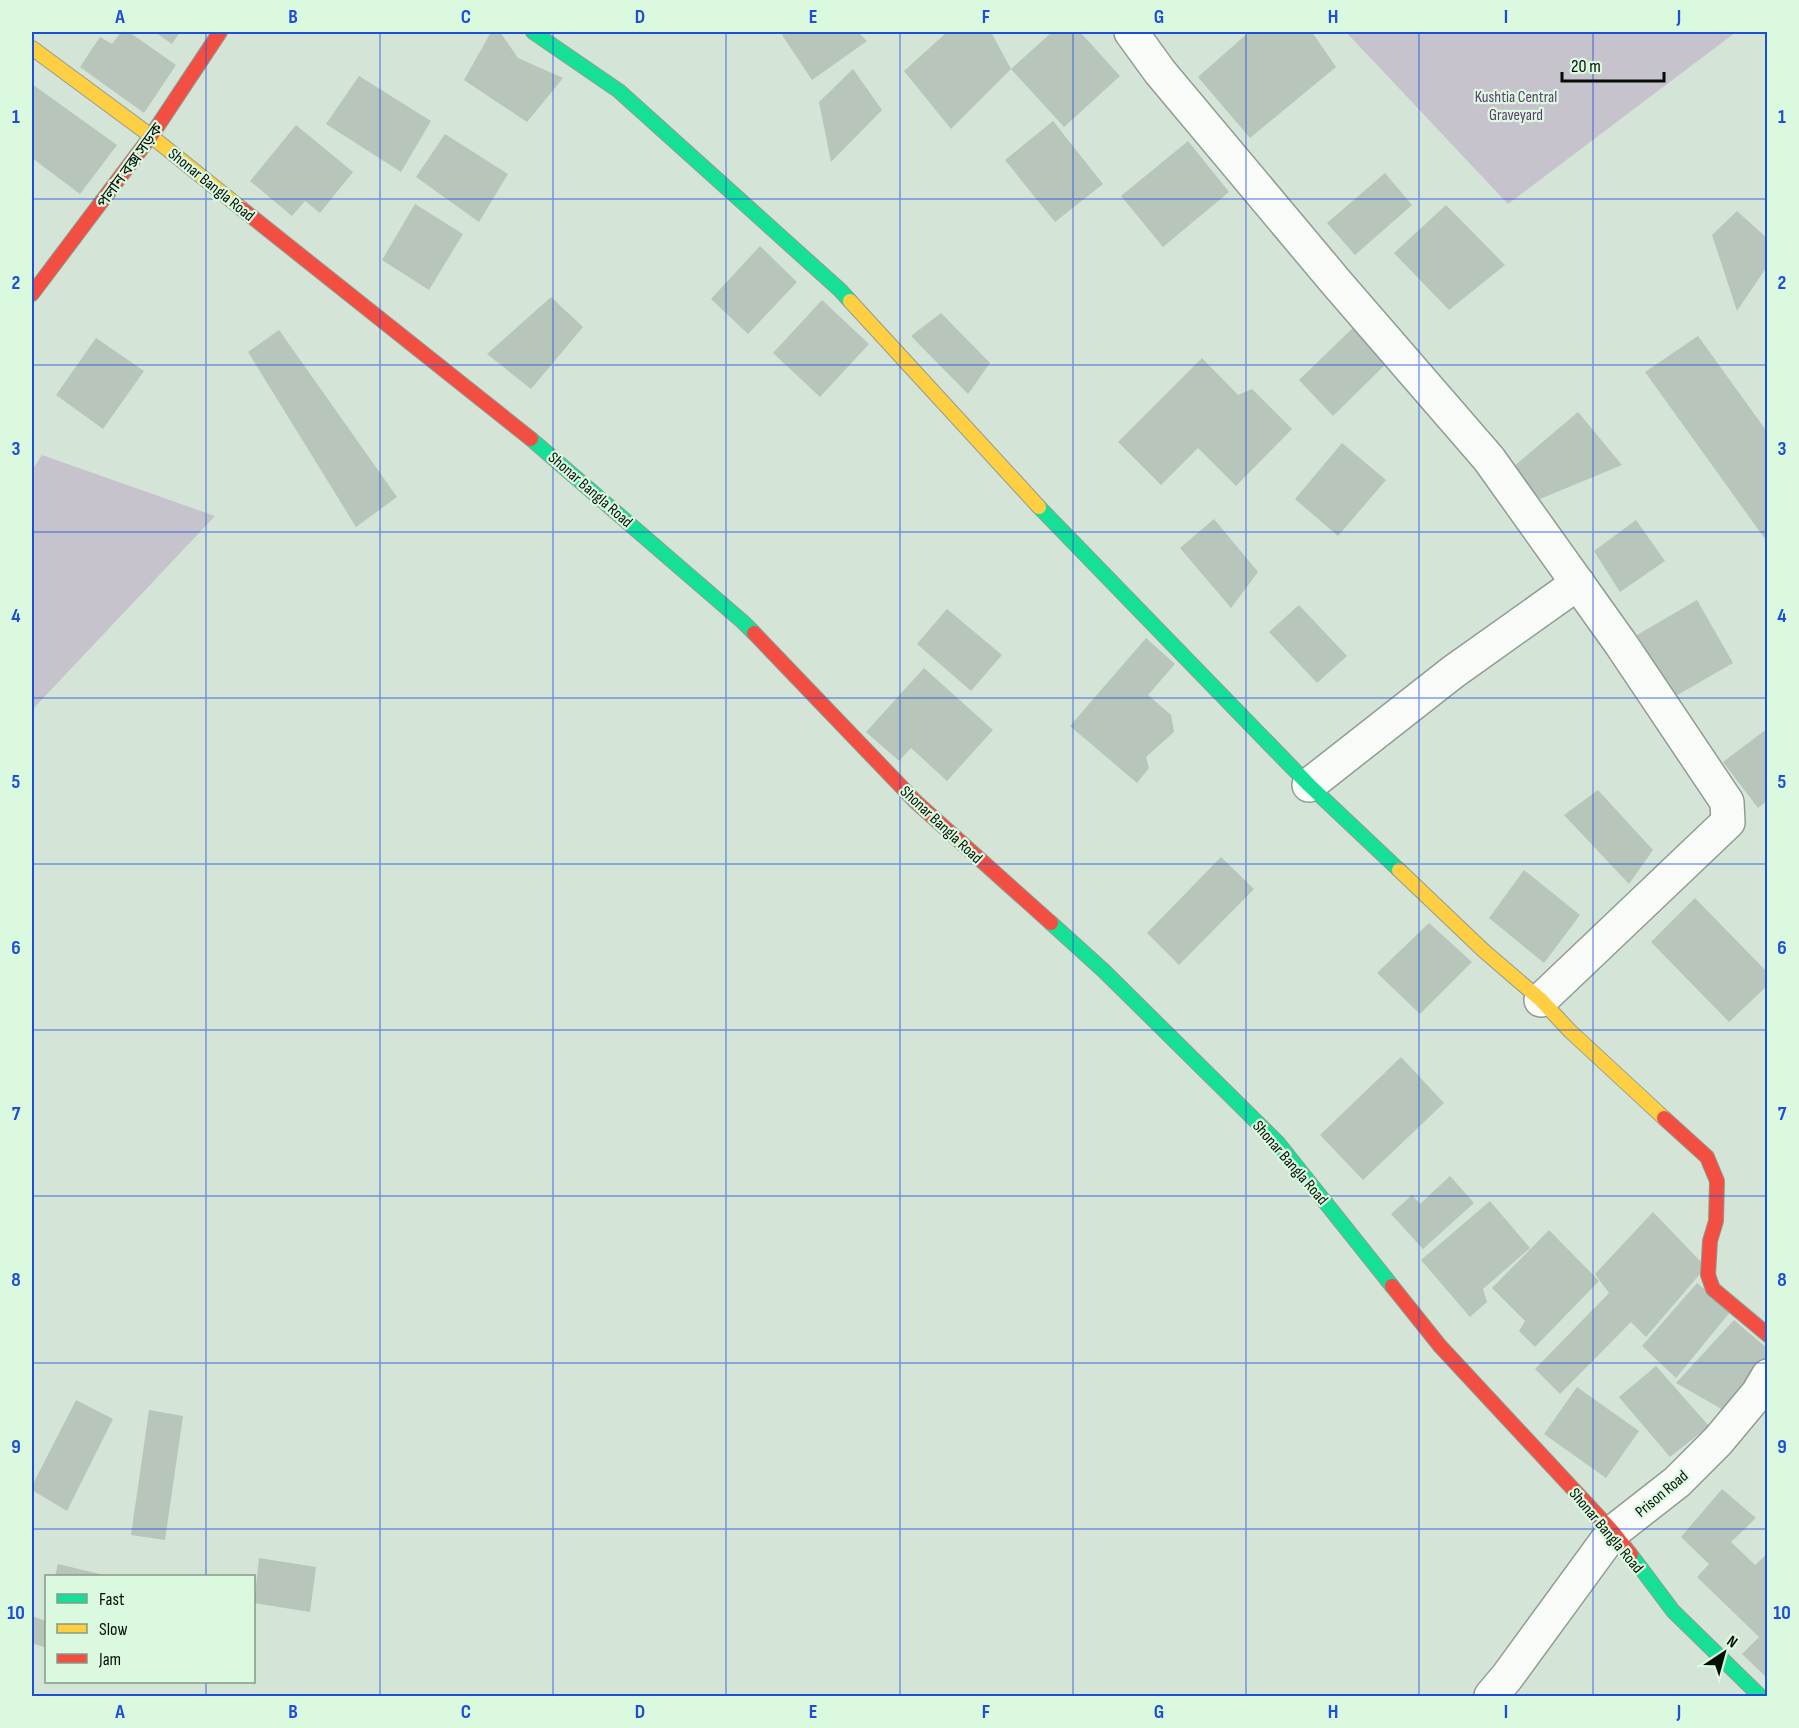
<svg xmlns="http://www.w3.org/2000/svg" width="1799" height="1728" font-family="'Sofia Sans Condensed','Noto Sans Bengali',sans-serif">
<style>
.green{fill:#c6c3cd}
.building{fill:#b7c5ba}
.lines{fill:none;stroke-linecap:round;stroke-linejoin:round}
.street-casing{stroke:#8f9c92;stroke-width:36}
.fast-casing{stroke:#8f9c92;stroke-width:16}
.slow-casing{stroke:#8f9c92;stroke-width:16}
.jam-casing{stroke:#8f9c92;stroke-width:16}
.street{stroke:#f9fbf9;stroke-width:33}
.fast{stroke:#16e098;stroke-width:14}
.slow{stroke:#ffcf43;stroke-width:14}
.jam{stroke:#f24e42;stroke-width:14}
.grid{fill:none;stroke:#1d4ed8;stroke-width:1.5;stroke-opacity:0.55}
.labels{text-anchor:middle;stroke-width:4.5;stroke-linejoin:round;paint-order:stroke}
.park-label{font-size:16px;fill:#603972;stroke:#dbf9df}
.street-label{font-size:16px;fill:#050f07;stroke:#dbf9df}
.neatline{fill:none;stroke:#1d4ed8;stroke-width:2}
.grid-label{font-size:20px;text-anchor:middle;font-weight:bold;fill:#1d4ed8}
</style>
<rect width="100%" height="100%" fill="#d4e5d7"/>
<!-- green -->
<path class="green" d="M1346 32H1736L1508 204Z
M42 455 215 516 32 710V470Z"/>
<!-- building -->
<path class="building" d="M121 32H129L176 65 144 113 80 67 100 37 112 44Z
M155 32H180L172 44Z
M491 32H500L518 58 563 78 527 122 464 80Z
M786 32H858L867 41 812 80 782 35Z
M947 32H991L1011 69 951 129 904 71Z
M1052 32H1080L1120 76 1064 127 1011 69Z
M1249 32H1312L1336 67 1250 138 1198 77Z
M853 69 882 110 831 162 819 102Z
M359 76 431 121 401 172 326 124Z
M32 84 117 145 80 194 32 158Z
M1053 121 1103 184 1055 222 1005 160Z
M296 125 353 172 320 213 305 201 292 216 250 181Z
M445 134 508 174 479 222 416 177Z
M1188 141 1229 192 1163 247 1121 196Z
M1385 173 1412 205 1355 255 1327 223Z
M415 204 463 234 429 290 382 260Z
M1446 205 1505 265 1449 310 1394 253Z
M1737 211 1768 239V265L1737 311 1712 235Z
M760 246 797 282 748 334 711 299Z
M551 297 583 327 531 389 487 354Z
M822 300 869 344 820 397 773 353Z
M941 313 990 363 968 394 911 336Z
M1360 321 1394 356 1333 416 1299 380Z
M279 330 397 497 356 527 248 352Z
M1698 336 1768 433V543L1645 372Z
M96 338 144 371 103 429 56 395Z
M1202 358 1238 395 1252 389 1292 429 1236 486 1198 448 1161 485 1118 442Z
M1578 412 1622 465 1540 499 1513 467Z
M1342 443 1386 480 1338 536 1295 499Z
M1214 519 1258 572 1231 608 1180 548Z
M1636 520 1665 561 1620 592 1594 551Z
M1697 600 1733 663 1674 697 1637 635Z
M1299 605 1347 656 1317 683 1269 632Z
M947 609 1002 655 971 691 917 644Z
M1146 638 1175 664 1148 695 1171 715 1174 732 1146 757 1149 768 1137 783 1070 726Z
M924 668 993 730 947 781 911 748 899 761 866 732Z
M1768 728V800L1758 808 1723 762Z
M1598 790 1653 850 1629 884 1564 815Z
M1221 857 1254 889 1179 965 1147 933Z
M1524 870 1580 915 1544 963 1489 918Z
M1695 898 1768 973V985L1729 1022 1651 942Z
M1429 923 1472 962 1420 1014 1377 973Z
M1401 1057 1444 1103 1363 1180 1320 1135Z
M1450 1176 1474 1203 1423 1249 1391 1214 1412 1195 1420 1204Z
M1490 1201 1530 1248 1483 1289 1487 1302 1470 1317 1421 1260Z
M1653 1212 1706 1267 1646 1337 1631 1322 1560 1394 1535 1369 1609 1293 1595 1274Z
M1549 1230 1599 1281 1535 1347 1519 1331 1525 1321 1492 1288Z
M1697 1283 1731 1311 1676 1378 1642 1346Z
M1734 1320 1768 1349V1363L1725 1411 1676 1383Z
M1656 1366 1709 1426 1670 1457 1619 1397Z
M1577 1387 1639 1431 1606 1478 1544 1434Z
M76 1400 113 1419 67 1511 32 1490V1486Z
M149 1410 183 1416 165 1540 131 1535Z
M1722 1489 1756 1518 1731 1542 1755 1565 1768 1553V1679L1742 1654 1759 1637 1697 1577 1709 1564 1681 1537Z
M259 1558 316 1567 310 1612 254 1603Z
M58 1564 108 1576H55Z
M32 1616 46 1621V1648L32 1643Z"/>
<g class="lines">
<!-- street casing -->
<g class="street-casing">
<path id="street" d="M1131 32 1160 72 1335 281 1489 459 1621 644 1727 802 1728 822 1541 1000
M1309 785 1453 672 1578 583
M1491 1696 1507 1677 1613 1532 1677 1482 1718 1441 1758 1393 1768 1376"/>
</g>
<!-- fast casing -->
<g class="fast-casing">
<path id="fast" d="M533 32 619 91 840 290 850 301
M531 439 743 622 754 633
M1039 507 1309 785 1399 870
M1051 923 1104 971 1278 1143 1392 1286
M1631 1555 1673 1611 1760 1696"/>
</g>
<!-- slow casing -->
<g class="slow-casing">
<path id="slow" d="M32 48 151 136 242 209
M850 301 1039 507
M1399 870 1484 951 1541 1000 1570 1031 1664 1118"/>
</g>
<!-- jam casing -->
<g class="jam-casing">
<path id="jam" d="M242 209 531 439
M32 294 151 136 220 32
M754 633 916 802 1051 923
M1664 1118 1707 1157 1717 1181 1716 1221 1710 1241 1708 1275 1713 1289 1768 1335
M1392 1286 1440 1346 1613 1532 1631 1555"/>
</g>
<!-- street -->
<use href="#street" class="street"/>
<!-- fast -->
<use href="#fast" class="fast"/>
<!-- slow -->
<use href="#slow" class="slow"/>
<!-- jam -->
<use href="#jam" class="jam"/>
</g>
<!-- grid -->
<path class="grid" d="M206 32V1576M380 32V1696M553 32V1696M726 32V1696M900 32V1696M1073 32V1696M1246 32V1696M1419 32V1696M1593 32V1696M32 199H1768M32 365H1768M32 532H1768M32 698H1768M32 864H1768M32 1030H1768M32 1196H1768M32 1363H1768M32 1529H1768M206 1682V1696"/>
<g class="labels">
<!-- park labels -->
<g class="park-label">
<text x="1516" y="102">Kushtia Central<tspan x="1516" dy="18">Graveyard</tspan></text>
</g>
<!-- street labels -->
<g class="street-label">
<text transform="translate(129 165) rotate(-54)" y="6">পলান বক্স সড়ক</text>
<text transform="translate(212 184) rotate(39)" y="6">Shonar Bangla Road</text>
<text transform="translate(591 489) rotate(41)" y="6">Shonar Bangla Road</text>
<text transform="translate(942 824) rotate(43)" y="6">Shonar Bangla Road</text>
<text transform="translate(1291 1162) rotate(49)" y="6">Shonar Bangla Road</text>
<text transform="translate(1661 1493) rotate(-40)" y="6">Prison Road</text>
<text transform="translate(1607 1530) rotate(50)" y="6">Shonar Bangla Road</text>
</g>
</g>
<!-- border -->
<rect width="1799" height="1728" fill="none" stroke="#dbf9df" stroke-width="66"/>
<!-- legend -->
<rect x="45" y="1575" width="210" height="108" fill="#dbf9df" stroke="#859b89" stroke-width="1.5"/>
<rect x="57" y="1594" width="30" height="9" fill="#16e098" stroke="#859b89" stroke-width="1.5"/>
<text x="99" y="1605" font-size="18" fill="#050f07">Fast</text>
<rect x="57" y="1624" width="30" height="9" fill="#ffcf43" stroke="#859b89" stroke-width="1.5"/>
<text x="99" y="1635" font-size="18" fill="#050f07">Slow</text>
<rect x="57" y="1654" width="30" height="9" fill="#f24e42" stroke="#859b89" stroke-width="1.5"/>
<text x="99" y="1665" font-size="18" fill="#050f07">Jam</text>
<!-- north arrow -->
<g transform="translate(1724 1653) rotate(36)" stroke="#dbf9df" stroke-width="4.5" paint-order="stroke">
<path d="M0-4.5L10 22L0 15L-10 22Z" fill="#050f07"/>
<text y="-9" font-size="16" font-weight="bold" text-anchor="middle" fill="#050f07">N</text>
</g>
<!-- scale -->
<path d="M1562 72v9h102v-9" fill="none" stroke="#050f07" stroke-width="3"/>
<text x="1571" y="72" font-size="18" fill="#050f07" stroke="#dbf9df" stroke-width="4.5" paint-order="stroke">20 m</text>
<rect x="33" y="33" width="1733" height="1662" class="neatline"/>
<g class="grid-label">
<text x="120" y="23">A</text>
<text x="293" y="23">B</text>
<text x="466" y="23">C</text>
<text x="640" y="23">D</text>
<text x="813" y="23">E</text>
<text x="986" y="23">F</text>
<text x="1159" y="23">G</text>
<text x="1333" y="23">H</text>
<text x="1506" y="23">I</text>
<text x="1679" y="23">J</text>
<text x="16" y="123">1</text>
<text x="1782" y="123">1</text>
<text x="16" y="289">2</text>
<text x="1782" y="289">2</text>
<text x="16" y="455">3</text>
<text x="1782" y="455">3</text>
<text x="16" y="622">4</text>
<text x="1782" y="622">4</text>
<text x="16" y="788">5</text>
<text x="1782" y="788">5</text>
<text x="16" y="954">6</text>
<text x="1782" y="954">6</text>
<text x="16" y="1120">7</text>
<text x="1782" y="1120">7</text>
<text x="16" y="1286">8</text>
<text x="1782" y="1286">8</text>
<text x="16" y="1453">9</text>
<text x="1782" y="1453">9</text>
<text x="16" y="1619">10</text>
<text x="1782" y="1619">10</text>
<text x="120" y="1718">A</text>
<text x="293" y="1718">B</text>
<text x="466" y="1718">C</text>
<text x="640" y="1718">D</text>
<text x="813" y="1718">E</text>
<text x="986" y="1718">F</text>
<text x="1159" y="1718">G</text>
<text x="1333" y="1718">H</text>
<text x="1506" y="1718">I</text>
<text x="1679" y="1718">J</text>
</g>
</svg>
